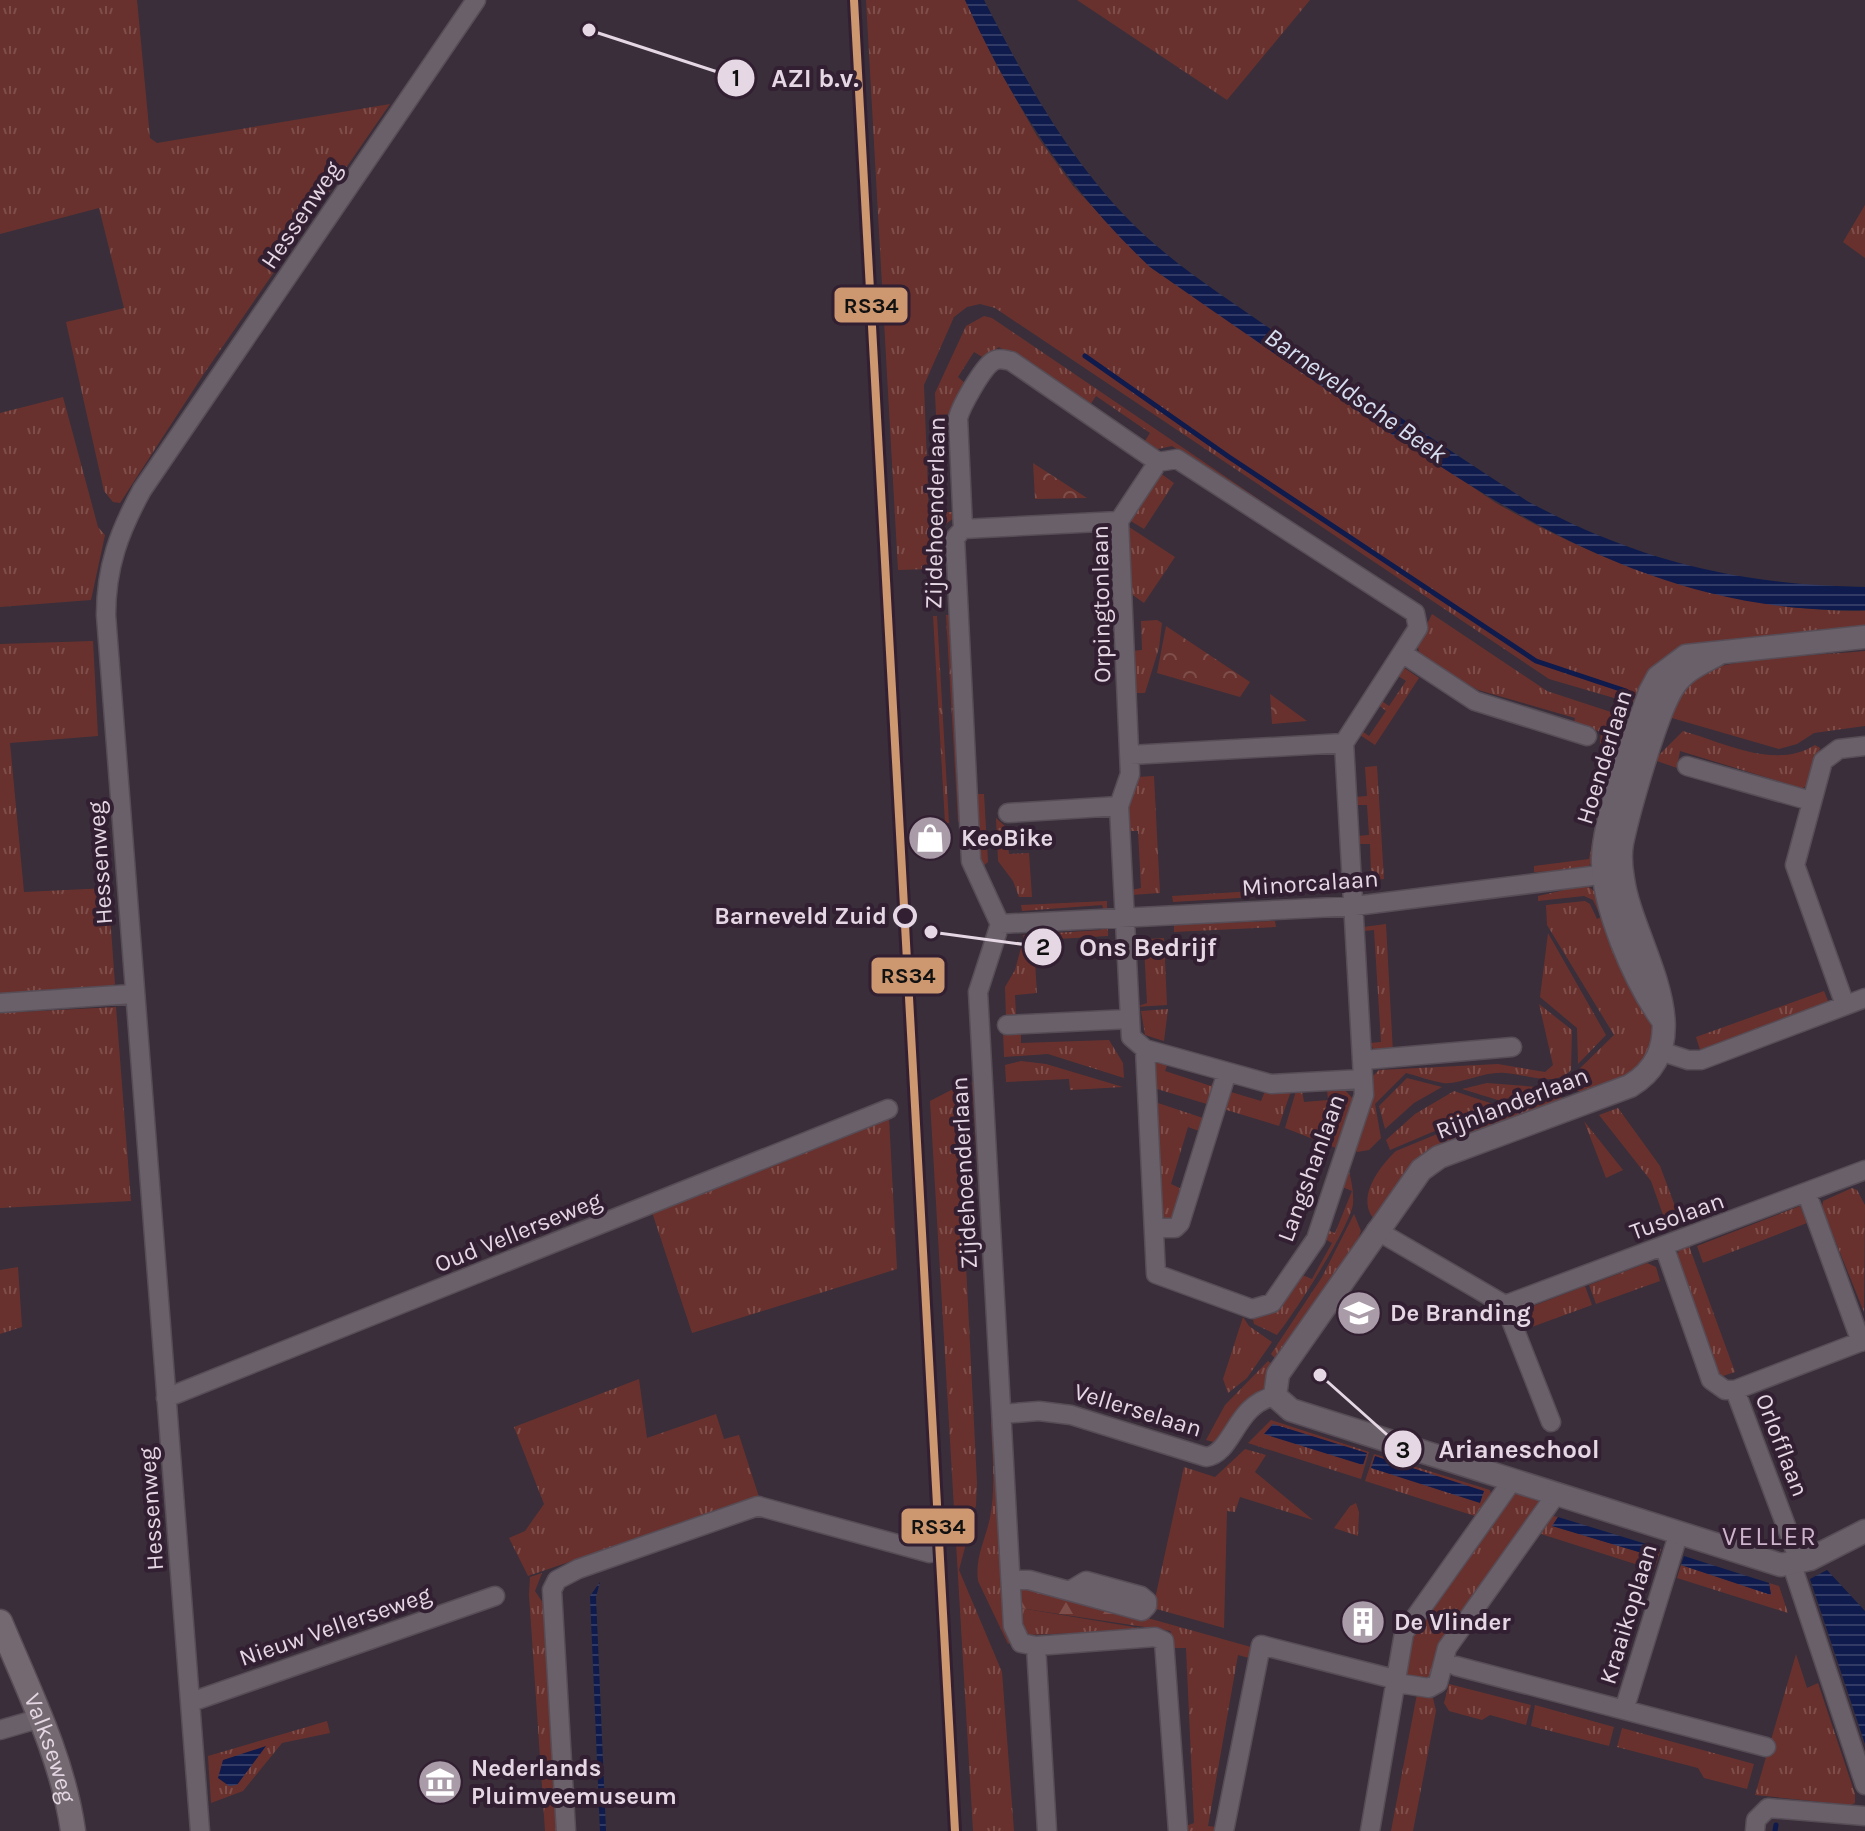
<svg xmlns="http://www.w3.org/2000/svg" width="1865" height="1831" font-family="Karla,sans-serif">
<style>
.grass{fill:url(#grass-tufts)}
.forest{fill:url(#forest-firs)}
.park{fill:url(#park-crowns)}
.water{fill:url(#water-rules)}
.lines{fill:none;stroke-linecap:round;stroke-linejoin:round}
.stream{stroke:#0e1b4c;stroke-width:5}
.minor-casing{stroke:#574d57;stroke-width:21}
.tertiary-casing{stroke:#574d57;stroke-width:25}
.secondary-casing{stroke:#574d57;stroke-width:27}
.minor{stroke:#696069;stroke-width:18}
.tertiary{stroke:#696069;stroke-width:22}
.secondary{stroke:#746971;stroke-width:24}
.rail-1-casing{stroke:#331f32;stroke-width:14}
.rail-1{stroke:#cd976f;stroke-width:8}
.stop-dot{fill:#331f32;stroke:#e5d7e4;stroke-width:4}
.labels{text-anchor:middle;stroke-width:8;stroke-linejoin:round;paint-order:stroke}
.street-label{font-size:24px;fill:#e5d7e4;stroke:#331f32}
.poi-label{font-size:24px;font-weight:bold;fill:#e5d7e4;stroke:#331f32;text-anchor:start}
.stop-label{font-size:24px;font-weight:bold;fill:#e5d7e4;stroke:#331f32;text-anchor:end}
.water-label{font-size:26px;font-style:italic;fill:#d6def0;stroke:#331f32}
.neighbourhood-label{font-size:26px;letter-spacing:2px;fill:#ceb4cd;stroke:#331f32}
.leader{fill:none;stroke:#e5d7e4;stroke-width:3}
.callout-dot{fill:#e5d7e4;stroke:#331f32;stroke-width:3}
.mark-label{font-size:24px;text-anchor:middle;font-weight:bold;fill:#111}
.callout-label{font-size:26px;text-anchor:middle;font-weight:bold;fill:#e5d7e4;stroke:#331f32;stroke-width:8;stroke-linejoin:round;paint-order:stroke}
.line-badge{stroke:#331f32;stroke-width:3}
.pale-badge-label{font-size:22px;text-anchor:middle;font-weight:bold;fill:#111}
</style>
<defs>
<pattern id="grass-tufts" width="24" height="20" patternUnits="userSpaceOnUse" patternTransform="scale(2)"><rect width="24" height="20" fill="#69312d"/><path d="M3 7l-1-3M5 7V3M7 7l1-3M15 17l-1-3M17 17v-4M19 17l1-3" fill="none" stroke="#7e4e4b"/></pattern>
<pattern id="forest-firs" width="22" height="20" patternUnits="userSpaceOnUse" patternTransform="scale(2)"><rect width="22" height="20" fill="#69312d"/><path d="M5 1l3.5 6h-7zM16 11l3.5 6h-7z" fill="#7e4e4b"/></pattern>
<pattern id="park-crowns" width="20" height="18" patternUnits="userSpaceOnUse" patternTransform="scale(2)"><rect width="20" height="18" fill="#69312d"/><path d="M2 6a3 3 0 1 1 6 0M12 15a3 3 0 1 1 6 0" fill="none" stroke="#7e4e4b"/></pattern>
<pattern id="water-rules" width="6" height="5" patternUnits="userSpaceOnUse" patternTransform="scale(2)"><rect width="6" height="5" fill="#0e1b4c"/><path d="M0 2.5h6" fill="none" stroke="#313b66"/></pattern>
</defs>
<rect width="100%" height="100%" fill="#392e39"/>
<!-- grass -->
<path class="grass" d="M0 0H137L150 138 157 143 390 104 203 375 120 503 113 502 104 491 66 322 124 308 99 208 0 234Z
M866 0H965L997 66 1037 136 1073 186 1150 267 1496 503C1609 568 1733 612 1865 611V629L1749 640 1638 705 1549 679 995 308 980 304 967 307 954 317 924 385 931 569 898 570Z
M1077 0H1310L1227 100Z
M1865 205V258L1843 242Z
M984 316 992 318 1420 609 1172 446 1158 449 1145 441 1150 433 1096 396 1090 405 999 347 984 358 974 352 958 377 966 384 954 403 952 414 940 415 945 512H955V517L941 528 935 393 966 326Z
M63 397 98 527 105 535 91 600 0 607V413Z
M1160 473 1174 483 1144 529 1129 520Z
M1126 525 1175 557 1144 603 1127 591Z
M1432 614 1547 691 1617 714 1622 750 1600 743 1601 732 1574 723 1575 718 1478 690 1421 658 1417 644Z
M946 615H950L962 822H958Z
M933 616H937L949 823H945Z
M1157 620 1162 623 1159 648 1145 693H1134L1131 651 1142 650 1141 621Z
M93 641 98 736 10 743 24 892 108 888 115 984 109 988 0 994V644Z
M1865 651V726L1814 733 1797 744 1779 749 1665 716C1673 700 1685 684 1700 674 1727 657 1829 655 1865 651Z
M1403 667 1419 678 1375 745 1357 733 1359 729 1369 736 1386 711 1376 703 1379 699 1389 706 1406 681 1395 674Z
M1683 731C1725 743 1775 770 1815 745L1820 748 1808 784 1801 790 1787 788 1788 784 1680 751 1677 768 1654 760Z
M1377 766 1384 879 1360 882V875L1371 873 1370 844H1358L1357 836 1369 835 1367 805H1356L1355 797 1367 796 1365 767Z
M1154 776 1160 893 1131 895V890L1141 888 1138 831H1127L1125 801 1136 788 1137 777Z
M975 794H984L988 862 981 868Z
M996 818 1006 827 1009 854 1029 853 1032 897H1019L1013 881 998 861Z
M1593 837 1597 839 1595 859 1585 870 1534 872V866L1589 859Z
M1586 885 1598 894 1604 911 1599 913 1593 900 1584 896 1538 901V896Z
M1271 890 1272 896 1173 902 1172 896Z
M1107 901V911H1104L1102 905 1022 911 1021 905Z
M1585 901 1590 904 1597 919 1606 915C1625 957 1678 1035 1635 1073 1623 1084 1599 1089 1584 1095L1566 1082 1614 1035 1547 925 1546 905Z
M1275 921 1276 927 1174 932V925Z
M1386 924 1393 1053 1375 1052 1370 1043 1381 1042 1374 930 1364 931 1363 927Z
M1102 925H1108V936L1024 941 1023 935 1101 930Z
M1548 933 1606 1035 1578 1064 1577 1028 1540 997Z
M1164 938 1167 1005 1136 1007 1147 1003 1144 946H1133L1132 940Z
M1034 947 1037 993 1015 995 1016 1016 1006 1018 1005 987 1015 970 1021 948Z
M1824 991 1830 1006 1701 1053 1696 1037Z
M1539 1004 1572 1030 1571 1070C1555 1088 1527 1074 1505 1073 1484 1071 1460 1085 1443 1083 1431 1081 1418 1076 1406 1073L1375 1104 1381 1138 1369 1150 1357 1152 1355 1148 1372 1094 1373 1076 1379 1070 1498 1064 1545 1072 1553 1065Z
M116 1007 131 1201 0 1208V1013Z
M1168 1009 1164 1041 1145 1035 1141 1011Z
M1003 1031H1021V1043L1109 1040 1123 1063 1124 1078 1048 1054 1004 1057Z
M1159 1060H1169L1165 1071 1211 1086 1213 1082 1217 1084 1210 1105 1157 1089 1153 1066Z
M1021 1061 1046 1064 1123 1087 1070 1090 1069 1079 1006 1082 1005 1065Z
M975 1078 994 1410 992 1411 972 1083Z
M1407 1078 1442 1087 1414 1103 1385 1129 1379 1106Z
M1487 1083 1537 1087 1501 1101 1462 1089Z
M1226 1086 1232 1088 1231 1092 1261 1101 1265 1091H1291L1279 1126 1220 1108Z
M957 1087 977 1483 976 1505 959 1570 1002 1672 1014 1831H973L930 1101Z
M1327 1089H1344L1353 1099 1336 1148 1285 1128 1296 1091 1302 1090 1304 1102 1328 1100Z
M1454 1091 1496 1105 1390 1150 1386 1140 1415 1114Z
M1541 1091 1569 1100 1495 1127 1374 1219C1356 1198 1379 1167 1396 1151Z
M1158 1103 1206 1119 1202 1132 1188 1127 1171 1184 1184 1190 1172 1221 1161 1216Z
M1618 1108 1660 1166 1681 1222 1667 1226 1651 1181 1599 1115Z
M889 1117 897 1269 692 1333 652 1212Z
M1584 1121 1623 1170 1606 1178Z
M1348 1167C1351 1179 1354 1192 1353 1204 1350 1227 1294 1314 1277 1335L1254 1324 1252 1315 1300 1274 1312 1279 1332 1243 1323 1238 1327 1230 1335 1233 1352 1191 1340 1186Z
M1852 1188 1857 1190 1865 1205 1864 1312 1822 1208 1823 1201Z
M1800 1206 1807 1223 1703 1263 1697 1246Z
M1354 1214 1361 1231 1355 1248 1278 1362 1271 1354 1322 1277Z
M1689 1246 1735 1372 1723 1376 1718 1374 1676 1260 1679 1250Z
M1647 1263 1656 1267 1660 1281 1596 1304 1589 1285Z
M18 1267 22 1327 0 1334V1270Z
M1585 1286 1592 1305 1529 1328 1525 1316 1528 1308Z
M1243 1317 1249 1326 1272 1342 1247 1378 1228 1393 1223 1379Z
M1268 1361 1276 1367 1264 1388 1246 1400 1217 1443 1206 1440 1225 1405Z
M639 1379 647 1438 716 1414 724 1439 739 1435 759 1497 528 1576 509 1538 525 1531 544 1504 514 1427Z
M995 1419 1006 1635 1010 1643 1008 1644 978 1581C975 1557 985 1541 990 1518 996 1487 992 1453 991 1422Z
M1271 1420 1369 1452 1361 1479 1248 1443Z
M1245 1449 1266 1455 1255 1472 1313 1520 1240 1497 1235 1512 1227 1511 1224 1628 1153 1608 1184 1467 1215 1477Z
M1374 1454 1490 1490 1492 1498 1478 1517 1365 1481Z
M1512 1492 1542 1502 1432 1679 1404 1676 1409 1635Z
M1356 1503 1359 1512 1358 1536 1334 1528 1350 1506Z
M1553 1516 1558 1517 1553 1526 1652 1556 1656 1547 1661 1549 1654 1570 1541 1534Z
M1681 1565 1771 1594 1769 1583 1779 1586 1788 1613 1677 1578Z
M542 1573 535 1591 545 1606 558 1831H545L529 1595 530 1577Z
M1020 1608 1152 1630 1027 1635 1021 1626Z
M1169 1624 1251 1647 1249 1658 1238 1655 1208 1826 1217 1827 1215 1831H1186V1826L1194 1823 1186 1648H1174Z
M1796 1654 1807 1688 1818 1683 1855 1794V1803L1851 1805 1755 1795Z
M1449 1684 1531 1705 1526 1725 1490 1715 1482 1720 1449 1711 1444 1703Z
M1417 1694 1433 1698 1436 1711 1413 1831H1391Z
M1535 1705 1614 1727 1609 1746 1531 1726Z
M327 1721 330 1733 282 1743 243 1791 211 1803 208 1756Z
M1622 1728 1754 1764 1747 1789 1704 1778 1698 1768 1617 1747Z"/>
<!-- forest -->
<path class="forest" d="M1032 1586 1169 1624 1171 1631 1020 1608 1018 1590Z"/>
<!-- park -->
<path class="park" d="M1033 463 1087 498 1035 499Z
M1166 626 1250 682 1240 697 1157 673Z
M1270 694 1307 721 1272 724Z"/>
<!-- water -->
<path class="water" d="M965 0H984C1024 78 1065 153 1126 217 1170 263 1224 296 1275 332 1358 390 1442 445 1527 501 1638 561 1739 585 1865 587V610C1664 615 1513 518 1355 409 1287 362 1218 315 1150 267 1068 190 1011 102 965 0Z
M1273 1424 1367 1453 1363 1465 1264 1434Z
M1375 1456 1484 1491 1480 1503 1371 1468Z
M1558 1517 1656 1547 1652 1556 1552 1526Z
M1684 1556 1769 1583 1771 1595 1681 1565Z
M1827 1570 1865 1611V1744L1810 1579Z
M600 1582 596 1597 606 1831H600L590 1596Z
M266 1746 237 1785 229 1786 218 1778 223 1760Z"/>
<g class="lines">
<!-- stream -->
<path class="stream" d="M1085 356 1229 457 1536 661 1626 691
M1775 1831 1776 1825"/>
<!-- minor casing -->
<g class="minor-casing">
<path id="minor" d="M1158 462 1119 521 1130 774 1119 806 1131 1037 1145 1049 1271 1084 1363 1079
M963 529 1119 521
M1130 755 1344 743
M1687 766 1811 801
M1008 813 1119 806
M1000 924 1355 906 1615 873
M0 1003 133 994
M1845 1005 1795 865 1823 761 1839 749 1865 746
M1007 1025 1130 1019
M1145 1049 1156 1274 1252 1309 1272 1303 1316 1239 1364 1095 1344 743 1402 653
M1660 1051 1688 1060H1701L1865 998
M1364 1060 1512 1047
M1807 1194 1861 1342
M1154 1228H1175L1180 1223 1227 1072
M1376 1230 1505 1305 1551 1422
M1664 1246 1711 1380 1725 1390H1735L1800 1563
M1505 1305 1865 1170
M1735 1390 1865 1340
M166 1398 888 1109
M1002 1414 1039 1411 1071 1415 1206 1457C1233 1454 1235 1404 1275 1396
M1792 1565 1865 1785
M1011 1580H1029L1142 1611 1147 1606V1601L1141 1596 1086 1581 1071 1590
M1036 1646 1155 1637 1164 1641 1178 1831
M1456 1666 1766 1747
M1397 1683 1429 1688 1438 1683 1447 1648 1555 1496
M191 1702 495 1596
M1624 1710 1679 1532
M0 1730 41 1718
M200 1831 106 615C106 567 119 532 142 490L476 0
M566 1831 552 1590 557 1580 578 1569 758 1506 930 1553
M1047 1831 1036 1646 1021 1643 1013 1626 978 992 1000 924 971 861 955 538 963 529 958 418C961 406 982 369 992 362 998 357 1005 360 1011 361L1158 462 1177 459 1415 613 1418 628 1402 653 1475 701 1587 736
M1224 1831 1261 1645 1394 1679
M1370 1831 1404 1633 1512 1481
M1755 1831 1756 1820 1768 1808 1865 1816"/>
</g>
<!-- tertiary casing -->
<g class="tertiary-casing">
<path id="tertiary" d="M1718 654C1702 663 1684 670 1674 686 1657 710 1629 810 1622 843 1620 854 1621 868 1623 879 1631 942 1706 1040 1630 1086L1439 1157 1421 1170 1278 1374 1275 1396 1291 1410 1781 1565 1810 1559 1865 1531
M1661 1018C1634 979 1602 906 1603 858 1604 817 1635 733 1650 692L1658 677 1686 656 1865 637"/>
</g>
<!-- secondary casing -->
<g class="secondary-casing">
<g id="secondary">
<path id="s1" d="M0 1622C28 1689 63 1759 73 1831"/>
</g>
</g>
<!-- minor -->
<use href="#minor" class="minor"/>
<!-- tertiary -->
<use href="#tertiary" class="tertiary"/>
<!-- secondary -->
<use href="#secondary" class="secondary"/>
<!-- rail-1 casing -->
<g class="rail-1-casing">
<path id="rail-1" d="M854 0 955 1831"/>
</g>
<!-- rail-1 -->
<use href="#rail-1" class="rail-1"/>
</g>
<!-- icons -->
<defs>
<g id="shop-disc" transform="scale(2.3)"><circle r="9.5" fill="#a99ca8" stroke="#331f32"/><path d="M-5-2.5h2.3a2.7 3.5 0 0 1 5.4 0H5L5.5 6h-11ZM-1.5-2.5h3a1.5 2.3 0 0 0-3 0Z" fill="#fff"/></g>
<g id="school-disc" transform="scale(2.3)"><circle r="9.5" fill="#a99ca8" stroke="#331f32"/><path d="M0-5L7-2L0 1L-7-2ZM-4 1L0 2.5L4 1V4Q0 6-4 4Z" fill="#fff"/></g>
<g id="building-disc" transform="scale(2.3)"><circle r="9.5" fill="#a99ca8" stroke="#331f32"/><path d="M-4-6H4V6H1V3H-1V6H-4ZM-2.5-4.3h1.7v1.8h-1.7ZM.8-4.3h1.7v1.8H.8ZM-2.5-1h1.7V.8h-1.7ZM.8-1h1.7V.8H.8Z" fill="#fff"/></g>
<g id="museum-disc" transform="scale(2.3)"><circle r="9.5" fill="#a99ca8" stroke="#331f32"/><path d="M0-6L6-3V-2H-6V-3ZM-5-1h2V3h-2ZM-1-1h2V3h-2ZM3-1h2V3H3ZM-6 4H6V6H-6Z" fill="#fff"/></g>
</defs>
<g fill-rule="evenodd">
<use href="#shop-disc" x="930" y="838"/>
<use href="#school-disc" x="1359" y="1313"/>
<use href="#building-disc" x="1363" y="1622"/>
<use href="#museum-disc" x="440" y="1782"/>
</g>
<!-- markers -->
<circle class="stop-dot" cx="905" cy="916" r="10"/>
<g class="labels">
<!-- street labels -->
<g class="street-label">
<text transform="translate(301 215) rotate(-56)" y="8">Hessenweg</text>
<text transform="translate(935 513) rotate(-89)" y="8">Zijdehoenderlaan</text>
<text transform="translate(1101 604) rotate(-91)" y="8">Orpingtonlaan</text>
<text transform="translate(1604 757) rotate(-73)" y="8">Hoenderlaan</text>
<text transform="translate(100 863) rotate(-94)" y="8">Hessenweg</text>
<text transform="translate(1310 883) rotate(-4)" y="8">Minorcalaan</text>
<text transform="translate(1512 1103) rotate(-21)" y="8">Rijnlanderlaan</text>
<text transform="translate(1311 1168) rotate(-70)" y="8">Langshanlaan</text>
<text transform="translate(964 1173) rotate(-93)" y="8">Zijdehoenderlaan</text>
<text transform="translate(1677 1216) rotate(-20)" y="8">Tusolaan</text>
<text transform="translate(518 1232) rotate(-22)" y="8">Oud Vellerseweg</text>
<text transform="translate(1138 1410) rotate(17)" y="8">Vellerselaan</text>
<text transform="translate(1782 1445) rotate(69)" y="8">Orlofflaan</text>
<text transform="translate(151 1509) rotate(-94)" y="8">Hessenweg</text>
<text transform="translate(1628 1614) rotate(-73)" y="8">Kraaikoplaan</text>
<text transform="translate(335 1626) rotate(-19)" y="8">Nieuw Vellerseweg</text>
<text dy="8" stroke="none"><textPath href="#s1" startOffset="136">Valkseweg</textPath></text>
</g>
<!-- poi labels -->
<g class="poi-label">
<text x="961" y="846">KeoBike</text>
<text x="1390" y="1321">De Branding</text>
<text x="1394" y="1630">De Vlinder</text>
<text x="471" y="1776">Nederlands<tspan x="471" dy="28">Pluimveemuseum</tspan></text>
</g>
<!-- stop labels -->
<g class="stop-label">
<text x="887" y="924">Barneveld Zuid</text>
</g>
<!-- water labels -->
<g class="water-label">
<text transform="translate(1356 395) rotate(35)" y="9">Barneveldsche Beek</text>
</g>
<!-- neighbourhood labels -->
<g class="neighbourhood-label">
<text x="1770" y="1545">VELLER</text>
</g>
</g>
<!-- callouts -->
<path class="leader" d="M589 30L736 78M931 932L1043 947M1320 1375L1403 1449"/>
<g class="callout-dot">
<circle cx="589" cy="30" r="8"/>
<circle cx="931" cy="932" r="8"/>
<circle cx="1320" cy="1375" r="8"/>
<circle cx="736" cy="78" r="20"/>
<circle cx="1043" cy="947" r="20"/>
<circle cx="1403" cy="1449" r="20"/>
</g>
<g class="mark-label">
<text x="736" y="86">1</text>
<text x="1043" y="955">2</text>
<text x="1403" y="1458">3</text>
</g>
<g class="callout-label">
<text x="815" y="87">AZI b.v.</text>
<text x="1148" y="956">Ons Bedrijf</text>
<text x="1519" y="1458">Arianeschool</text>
</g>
<g class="line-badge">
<rect x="833" y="286" width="76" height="38" rx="8" fill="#cd976f"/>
<rect x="870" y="956" width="76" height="39" rx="8" fill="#cd976f"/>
<rect x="900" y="1507" width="76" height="38" rx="8" fill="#cd976f"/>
</g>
<g class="pale-badge-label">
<text x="871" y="313">RS34</text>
<text x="908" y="983">RS34</text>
<text x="938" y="1534">RS34</text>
</g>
</svg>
